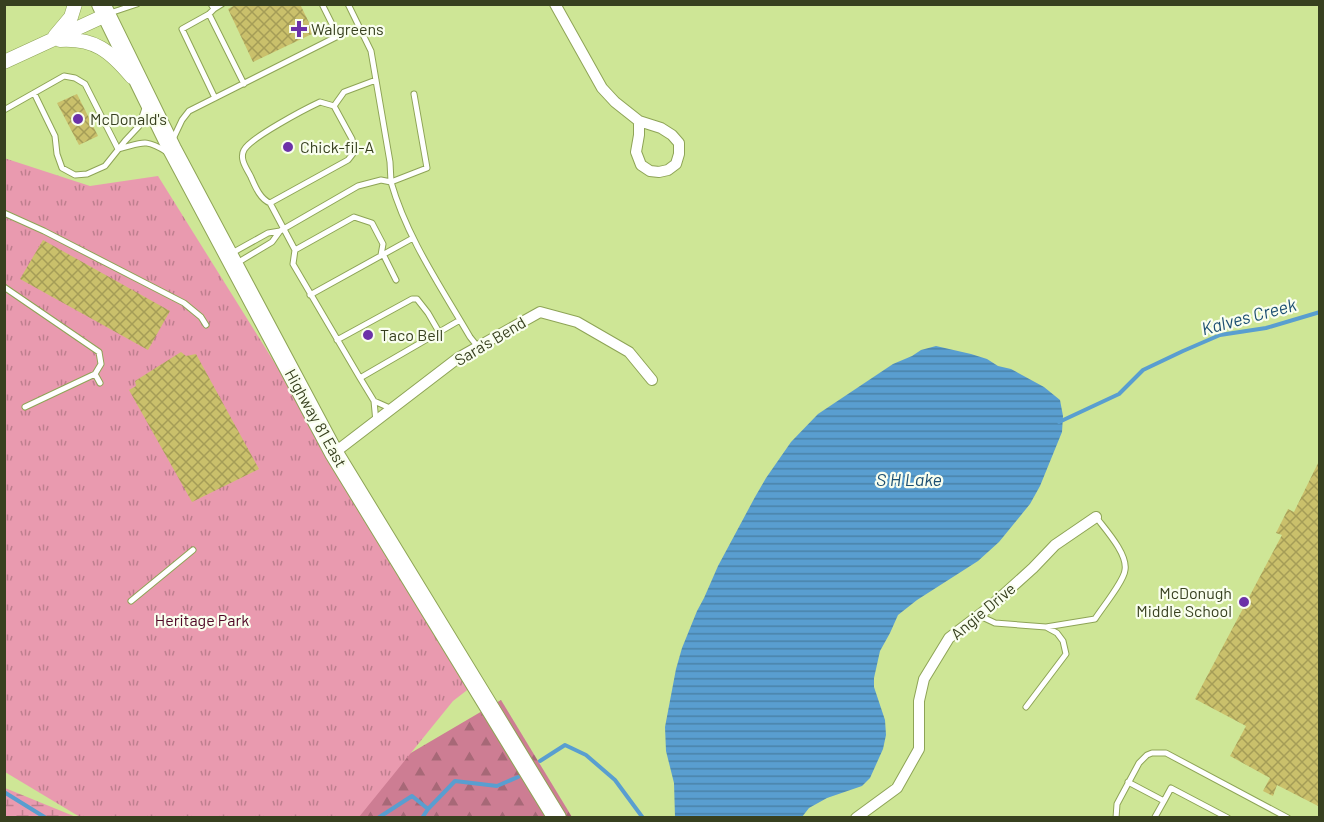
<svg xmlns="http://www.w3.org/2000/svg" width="1324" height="822" font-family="Barlow,sans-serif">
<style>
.forest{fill:url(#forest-firs)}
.wetland{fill:url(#wetland-marsh)}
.park{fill:url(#park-tufts)}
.water{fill:url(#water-rules)}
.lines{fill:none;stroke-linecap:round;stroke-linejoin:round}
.stream{stroke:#599ed0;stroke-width:4}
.building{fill:url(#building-cross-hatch)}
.service-casing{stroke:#8ea456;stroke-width:7}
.minor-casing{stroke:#8ea456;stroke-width:12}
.tertiary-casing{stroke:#8ea456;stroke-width:15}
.primary-casing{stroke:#8ea456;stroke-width:20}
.service{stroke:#fff;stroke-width:5}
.minor{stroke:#fff;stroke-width:10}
.tertiary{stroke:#fff;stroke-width:14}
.primary{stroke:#fff;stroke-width:18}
.poi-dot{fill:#6c32a8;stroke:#f9feee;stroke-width:2}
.labels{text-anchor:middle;stroke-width:4.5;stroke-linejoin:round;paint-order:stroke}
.poi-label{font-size:16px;fill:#37401f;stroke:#f9feee;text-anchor:start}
.street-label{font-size:16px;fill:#37401f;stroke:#f9feee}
.park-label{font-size:16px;fill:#4f0625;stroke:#f9feee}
.water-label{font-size:18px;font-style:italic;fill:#1c4f72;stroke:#f9feee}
</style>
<defs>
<pattern id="forest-firs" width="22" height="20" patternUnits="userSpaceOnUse" patternTransform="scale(1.5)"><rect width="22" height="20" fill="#cd7d93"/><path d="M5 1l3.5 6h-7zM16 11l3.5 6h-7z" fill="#a76877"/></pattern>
<pattern id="wetland-marsh" width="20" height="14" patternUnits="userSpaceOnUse" patternTransform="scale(1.5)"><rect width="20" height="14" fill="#e99aaf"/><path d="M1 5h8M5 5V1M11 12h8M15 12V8" fill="none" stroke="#be7f8e"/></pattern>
<pattern id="park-tufts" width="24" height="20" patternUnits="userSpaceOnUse" patternTransform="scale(1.5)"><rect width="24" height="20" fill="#e99aaf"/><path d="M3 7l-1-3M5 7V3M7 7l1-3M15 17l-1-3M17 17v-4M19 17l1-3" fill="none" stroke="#be7f8e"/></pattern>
<pattern id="water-rules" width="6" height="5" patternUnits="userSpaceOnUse" patternTransform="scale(1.5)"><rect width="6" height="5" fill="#599ed0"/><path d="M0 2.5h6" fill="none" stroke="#4a82a8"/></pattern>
<pattern id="building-cross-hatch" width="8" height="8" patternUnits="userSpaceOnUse" patternTransform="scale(1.5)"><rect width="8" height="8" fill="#cac06b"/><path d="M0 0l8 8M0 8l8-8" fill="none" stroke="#a59d57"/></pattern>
</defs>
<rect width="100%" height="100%" fill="#cee696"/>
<!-- forest -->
<path class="forest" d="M501 700 572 817 300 818Z"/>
<!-- wetland -->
<path class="wetland" d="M5 788 76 817H5Z"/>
<!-- park -->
<path class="park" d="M4 158 90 186 158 176 475 684 453 701 359 817H80L5 772Z"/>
<!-- water -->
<path class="water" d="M936 346 971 354 987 359 998 366 1011 369 1044 387 1060 400 1063 416 1062 432 1040 486 1030 504 999 542 978 561 917 600 898 615 890 633 880 651 874 678V687L885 720 886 735 883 749 870 778 862 786 827 798 809 808 802 817H675L674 783 666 751 665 727 676 669 682 648 697 611 704 598 718 566 755 497 766 478 791 442 818 414 893 364 912 356 921 350Z"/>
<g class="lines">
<!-- stream -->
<path class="stream" d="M1059 422 1119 394 1143 370 1183 351 1220 335 1266 328 1320 312
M540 761 565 745 586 755 615 780 643 818
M4 792 46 818
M378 818 412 796 428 809
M422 818 428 809 455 781 497 786 518 777"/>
</g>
<!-- building -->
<path class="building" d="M237 4H300L314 33 253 62 228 9Z
M77 94 98 136 79 145 57 103Z
M43 240 170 311 148 350 20 279Z
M181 352 186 356 196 354 259 469 192 502 129 390 136 386 135 381Z
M1320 459V807L1277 785 1273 796 1263 791 1270 778 1230 756 1246 726 1195 699 1282 535 1276 533 1288 509 1294 512Z"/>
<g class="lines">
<!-- service casing -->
<g class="service-casing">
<path id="service" d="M211 4 214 9 222 4
M348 4 371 51 390 162 391 182 427 168 414 94
M214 9 209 14 244 84
M110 13 137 4
M209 14 182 29 215 98
M34 93 55 136 57 154 62 168 75 175 87 174 105 166 125 141 139 126 146 105
M320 102 334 106 352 139 355 151 348 160 270 203C260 199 255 186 251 177 247 169 239 159 244 150 250 138 305 109 320 102Z
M334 106 344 92 376 80
M4 110 64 76 75 78 85 84 118 149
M173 139 182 120 189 111 338 36 322 4
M118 149C143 143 144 138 167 152
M270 203 295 250 293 264 360 378
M4 213 44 231 184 303 201 317 206 325
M295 250 354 217 372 223 383 244 381 255
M232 253 268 233 280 231 358 186 381 180 391 182C407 238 441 287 470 337L478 347
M383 254 396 280
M237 263 272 242 280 231
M4 287 99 352 101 364 95 374 100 383
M310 295 413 238
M337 340 412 299H417L428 313 439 332
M374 401 392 409
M25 407 95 374
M376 422 374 401 360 378 460 320
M131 601 193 550
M980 616 995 623 1046 627 1057 633 1063 641 1066 654 1026 707
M1046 627 1095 619C1102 608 1124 581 1125 570 1128 554 1105 529 1096 517
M1128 782 1164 801 1171 788 1228 818
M1116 818 1117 804 1139 763 1147 755 1152 753H1166L1288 818
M1157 818 1155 817 1164 801"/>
</g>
<!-- minor casing -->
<g class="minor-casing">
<path id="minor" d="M555 4 602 88 615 102 639 121 661 128 672 135 679 143V154L676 164 668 170 659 172 650 171 641 165 636 152 639 135V121
M334 453 458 358 540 312 577 322 629 352 652 380
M856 818 897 788 919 749V701L924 679 949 638 991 606 1033 568 1055 545 1096 517"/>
</g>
<!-- tertiary casing -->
<g class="tertiary-casing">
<path id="tertiary" d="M55 36 71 17 75 4
M60 40C95 38 110 51 132 77
M4 62 106 15"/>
</g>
<!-- primary casing -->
<g class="primary-casing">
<path id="primary" d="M101 4 172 149 334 453 557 818"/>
</g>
<!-- service -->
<use href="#service" class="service"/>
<!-- minor -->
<use href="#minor" class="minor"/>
<!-- tertiary -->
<use href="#tertiary" class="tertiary"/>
<!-- primary -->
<use href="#primary" class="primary"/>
</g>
<!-- markers -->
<g class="poi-dot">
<path d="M296 20h6v6h6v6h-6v6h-6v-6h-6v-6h6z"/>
<circle cx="78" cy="119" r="6"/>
<circle cx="288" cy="147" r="6"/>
<circle cx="368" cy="335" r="6"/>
<circle cx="1244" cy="602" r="6"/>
</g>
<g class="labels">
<!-- poi labels -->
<g class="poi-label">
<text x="311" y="35">Walgreens</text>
<text x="90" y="125">McDonald's</text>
<text x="300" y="153">Chick-fil-A</text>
<text x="380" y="341">Taco Bell</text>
<text x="1232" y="599" text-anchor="end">McDonugh<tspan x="1232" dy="18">Middle School</tspan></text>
</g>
<!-- street labels -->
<g class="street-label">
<text transform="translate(490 341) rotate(-31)" y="6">Sara's Bend</text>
<text transform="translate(316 418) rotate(61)" y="6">Highway 81 East</text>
<text transform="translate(983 611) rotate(-40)" y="6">Angie Drive</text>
</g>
<!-- park labels -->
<g class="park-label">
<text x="202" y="626">Heritage Park</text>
</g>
<!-- water labels -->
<g class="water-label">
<text transform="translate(1249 317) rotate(-15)" y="6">Kalves Creek</text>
<text x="909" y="486">S H Lake</text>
</g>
</g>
<!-- border -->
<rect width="1324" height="822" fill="none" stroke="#37401f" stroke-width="12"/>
</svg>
